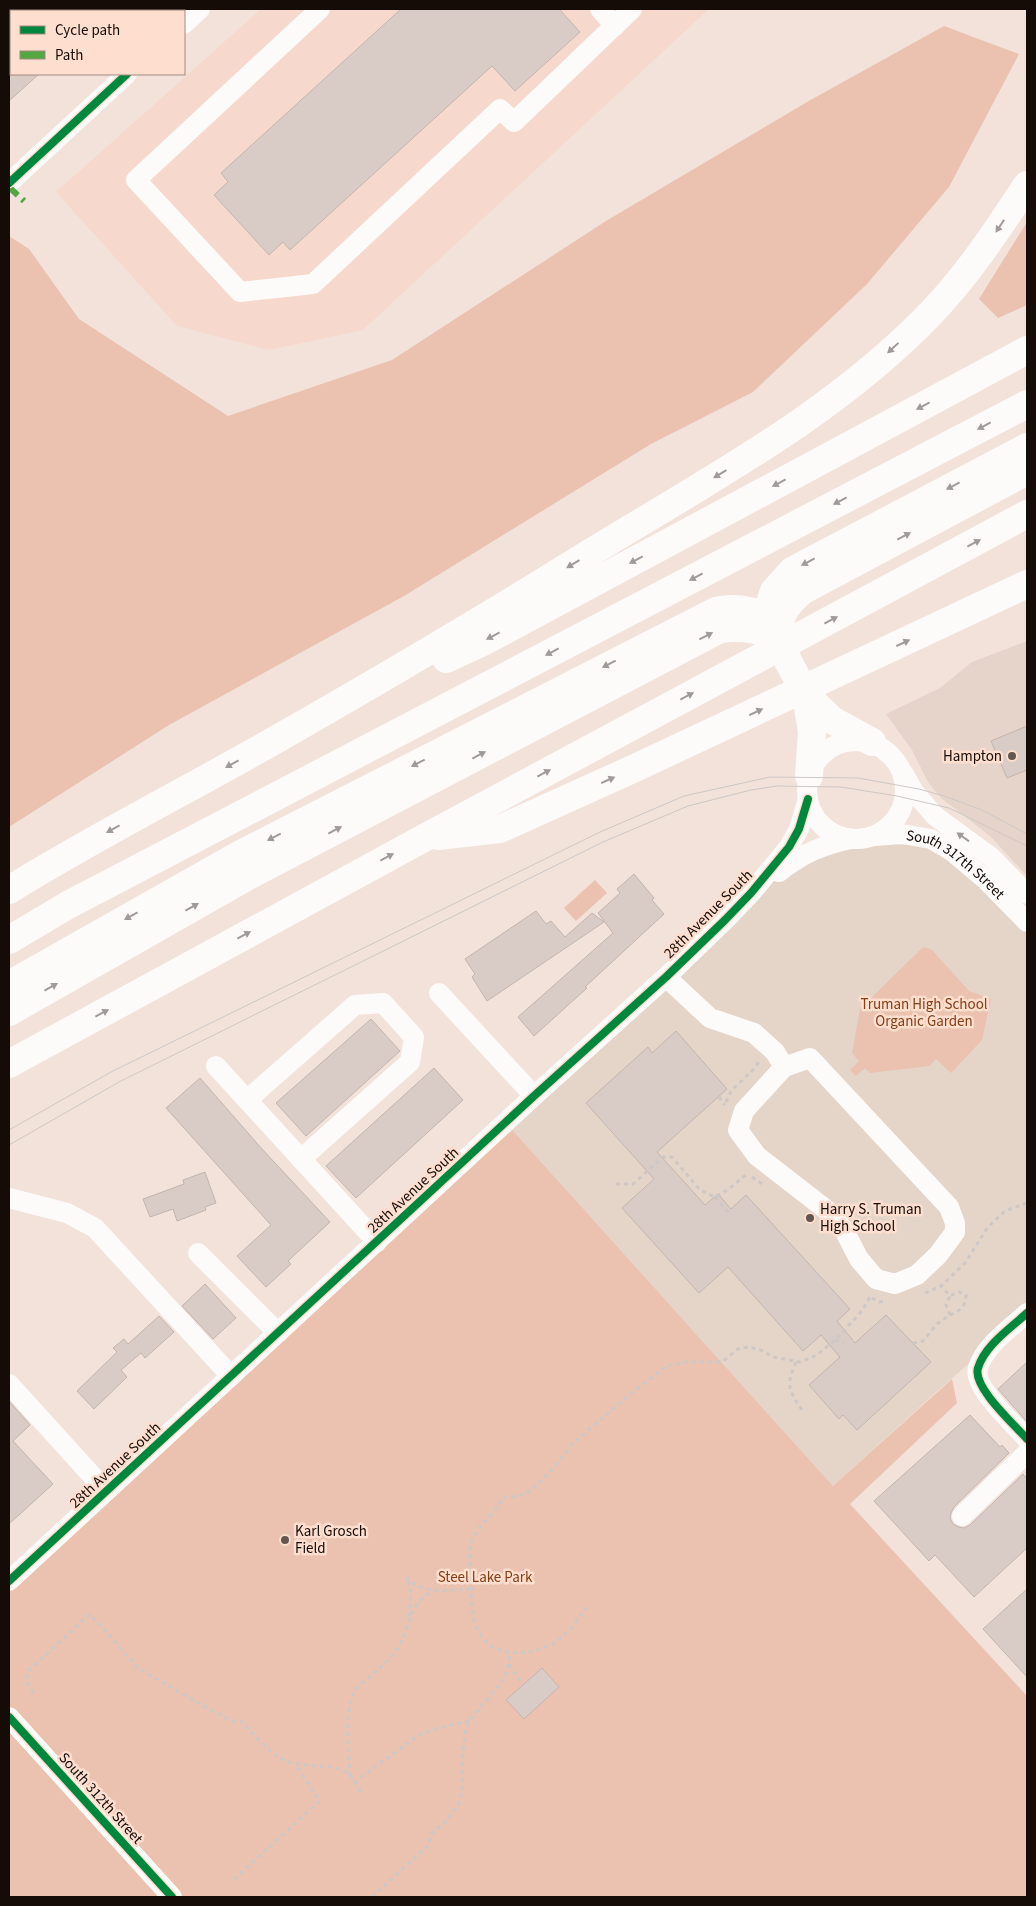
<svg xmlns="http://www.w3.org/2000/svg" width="1036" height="1906" font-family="'Source Sans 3',sans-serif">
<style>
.commercial{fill:#e6d3c9}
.built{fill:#f6d9cc}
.education{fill:#e5d4c8}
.green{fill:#eac2af}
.building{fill:#d9cbc5;stroke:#c2b5af}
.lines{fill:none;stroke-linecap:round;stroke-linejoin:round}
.path{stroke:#cdc8c6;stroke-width:3;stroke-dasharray:4 4;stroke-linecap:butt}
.minor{stroke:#fdfbf9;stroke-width:20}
.highway{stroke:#fdfbf9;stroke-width:28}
.tram{stroke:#cdc8c6;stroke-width:1}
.quiet{stroke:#51a841;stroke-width:6;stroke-dasharray:12 6;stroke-linecap:butt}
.cycleway-casing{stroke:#fddecf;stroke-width:11}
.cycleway{stroke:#00873e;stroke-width:8}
.oneway{fill:#a09b98}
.poi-dot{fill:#625651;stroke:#fddecf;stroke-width:2}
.labels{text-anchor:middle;stroke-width:5;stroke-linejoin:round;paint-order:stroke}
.poi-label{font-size:15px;fill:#150b07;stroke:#fddecf;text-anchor:start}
.street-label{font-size:15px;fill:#150b07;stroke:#fddecf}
.park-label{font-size:15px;fill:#863e15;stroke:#fddecf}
</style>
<rect width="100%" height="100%" fill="#f2e2da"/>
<!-- commercial -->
<path class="commercial" d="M1027 641V876L990 836 940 797 928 782 912 750 886 714 940 688 972 662Z"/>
<!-- built -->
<path class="built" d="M261 9H709L363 330 269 350 177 326 56 192Z"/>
<!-- education -->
<path class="education" d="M902 834 1008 887 1027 908V1313L934 1394 833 1486 506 1123 751 893 851 839Z"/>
<!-- green -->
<path class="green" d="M944 26 1019 54 949 187 867 284 753 392 651 444 404 596 169 725 9 827V236L29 249 79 319 228 416 392 360 606 221 807 102Z
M1027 222V305L998 318 979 299Z
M595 880 607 893 576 921 564 908Z
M923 947 931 949 969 991 991 999 982 1040 951 1073 936 1059 929 1066 870 1073 865 1068 856 1076 850 1070 859 1061 852 1053 860 1009Z
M506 1123 833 1486 952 1379 957 1403 850 1504 1027 1696V1897H9V1581Z"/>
<!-- building -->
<path class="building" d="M401 9H559L580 32 515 91 492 66 290 250 283 242 269 255 214 195 228 182 221 173Z
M9 74H39L9 101Z
M1027 726V770L1007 778 991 741Z
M634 874 654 898 652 900 664 914 585 987 587 988 534 1036 518 1017 613 933 598 913 620 893 617 889Z
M536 911 546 924 551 921 565 937 592 913 604 922 487 1001 472 977 475 974 465 959Z
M371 1019 400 1051 306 1136 276 1103Z
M676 1031 727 1089 657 1152 705 1205 718 1194 731 1209 746 1195 850 1309 837 1321 855 1343 886 1315 931 1362 857 1430 843 1415 839 1419 809 1385 840 1357 821 1335 803 1351 728 1267 699 1293 622 1208 654 1179 586 1103 648 1047 652 1053Z
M434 1068 463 1100 356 1198 326 1166Z
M200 1078 262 1149 330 1222 288 1261 291 1264 266 1287 237 1256 271 1225 166 1108Z
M205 1172 216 1203 205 1207 206 1210 177 1221 173 1209 150 1217 143 1199 184 1184 183 1180Z
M205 1284 236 1318 213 1339 182 1306Z
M159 1316 174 1332 145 1358 141 1353 121 1370 127 1377 94 1409 77 1391 117 1352 113 1348 124 1339 128 1344Z
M1027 1362V1422L998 1389Z
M9 1401 30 1425 13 1441 53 1484 9 1524Z
M970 1415 1000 1447 1002 1445 1009 1453 954 1507 951 1513 950 1518 953 1524 959 1527 964 1528 970 1525 1023 1474 1027 1479V1548L974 1597 935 1555 929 1561 874 1501Z
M1027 1589V1677L983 1629Z
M542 1668 559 1687 524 1719 506 1700Z"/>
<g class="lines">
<!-- path -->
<path class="path" d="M719 1097 725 1105
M726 1102 731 1091 756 1067 759 1061
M752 1177 765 1186
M616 1184H633L663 1157H672L700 1190 715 1197 729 1189 748 1173
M715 1197 730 1214
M925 1293 941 1286 965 1263 988 1227 1005 1211 1027 1203
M872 1298 879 1302 885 1301
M950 1315C960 1311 966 1306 966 1295L959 1292 950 1296
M835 1340 844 1343
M913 1343 923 1341 937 1324 950 1315 946 1305 950 1296 941 1286
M796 1362C786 1385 788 1389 802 1410
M406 1577C423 1595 449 1590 472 1589
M408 1581 411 1592 409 1617
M587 1607C579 1617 571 1630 560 1639 536 1657 490 1661 477 1628 471 1616 472 1600 472 1586 471 1572 467 1554 472 1541 477 1526 495 1514 503 1497 509 1497 517 1497 522 1495 537 1489 563 1459 571 1445L628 1396 667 1366 687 1362H722L738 1349 748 1347 761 1350 773 1357 800 1362 817 1355 835 1340 862 1311 870 1297
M509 1665 522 1682
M33 1693 26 1681 29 1670 90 1614 139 1669 213 1711 232 1721H240C255 1734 267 1751 284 1760 305 1770 338 1761 351 1776 356 1782 359 1790 363 1796
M350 1776C349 1749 344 1716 354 1691 369 1675 389 1665 400 1644 412 1623 408 1603 434 1591
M354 1782 419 1735 439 1728 469 1721
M234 1879 320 1801 296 1765
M372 1897 428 1846 432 1833 445 1822 459 1804 463 1786 462 1765 465 1733 469 1721 502 1682 507 1672 510 1653"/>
<!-- minor -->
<g class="minor">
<path d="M320 9 136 180 240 292 313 284 500 109 514 122 632 9"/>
<path d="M600 9 615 26"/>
<path d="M184 24 200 9"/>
<path d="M9 183 127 74"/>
<circle cx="856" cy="790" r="49"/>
<path d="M904 774 914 792 935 816 991 857 1027 894"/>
<path id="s1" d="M874 836 902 834 931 839 953 852 985 879 1027 922"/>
<path d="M779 872C802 854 822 845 851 839"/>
<path d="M666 977 710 1018 754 1033 775 1052 784 1067 744 1111 738 1130 757 1156 828 1211 844 1230 859 1259 876 1279 895 1284 917 1275 938 1255 955 1232V1223L949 1207 810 1058 784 1067"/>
<path d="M439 993 534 1096"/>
<path d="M216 1066 377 1242"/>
<path d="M247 1100 355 1005 383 1003 414 1037 410 1062 301 1159"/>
<path d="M9 1198 67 1213 95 1228 231 1376"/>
<path d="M198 1253 278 1333"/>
<path d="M1027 1313C1011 1328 985 1345 978 1368 972 1387 1015 1425 1027 1439"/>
<path d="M9 1384 106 1491"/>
<path d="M962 1516 1027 1453"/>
<path d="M9 1581 534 1096 666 977 725 920 751 893 789 847 799 829 808 799"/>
<path d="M9 1717 172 1897"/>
</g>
<!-- highway -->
<path class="highway" d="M765 617 774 591 792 571 1027 447
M778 631C780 613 789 602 802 591L1027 471
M446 659 485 641 1027 350
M806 695 832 720 872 742
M438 836 500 829 635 768 1027 584
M9 890C96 836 188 790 277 739 382 679 487 617 590 553 709 480 836 413 933 311 969 273 998 229 1027 185
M9 940 68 905 1027 404
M9 985 239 855 716 611C734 607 748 609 765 617L806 695 812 732 809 776
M9 1012 248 876 720 629C736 627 752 627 768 634
M9 1064 424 838 1027 514"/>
<!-- tram -->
<path class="tram" d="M9 1130 111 1072 600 832 684 796 770 777 858 778 919 789 944 796 982 810 1027 834
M9 1145 119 1082 603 842 688 806 751 790 777 786 841 787 897 796 949 808 1027 846"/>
<!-- quiet -->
<path class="quiet" d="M9 187 24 201"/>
<!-- cycleway casing -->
<g class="cycleway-casing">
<path id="cycleway" d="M9 183 127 74
M1027 1313C1011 1328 985 1345 978 1368 972 1387 1015 1425 1027 1439
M9 1581 534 1096 666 977 725 920 751 893 789 847 799 829 808 799
M9 1717 172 1897"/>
</g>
<!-- cycleway -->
<use href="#cycleway" class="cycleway"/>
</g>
<!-- one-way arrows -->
<defs><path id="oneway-solid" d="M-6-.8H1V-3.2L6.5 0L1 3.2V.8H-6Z" transform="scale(1.25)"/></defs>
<g class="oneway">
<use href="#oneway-solid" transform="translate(1000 226) rotate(124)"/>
<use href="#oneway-solid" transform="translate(893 348) rotate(137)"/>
<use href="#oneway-solid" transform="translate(923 406) rotate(152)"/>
<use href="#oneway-solid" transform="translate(984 426) rotate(152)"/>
<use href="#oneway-solid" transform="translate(720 474) rotate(149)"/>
<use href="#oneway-solid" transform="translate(779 483) rotate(152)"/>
<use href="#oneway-solid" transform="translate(953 486) rotate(152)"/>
<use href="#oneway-solid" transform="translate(840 501) rotate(152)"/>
<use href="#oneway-solid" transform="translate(904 536) rotate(-28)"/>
<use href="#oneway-solid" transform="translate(974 543) rotate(-28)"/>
<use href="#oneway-solid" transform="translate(636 560) rotate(152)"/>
<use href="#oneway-solid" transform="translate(808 562) rotate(152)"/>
<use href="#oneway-solid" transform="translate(573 564) rotate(149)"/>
<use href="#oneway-solid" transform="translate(696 577) rotate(152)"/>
<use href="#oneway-solid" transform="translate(831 620) rotate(-28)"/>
<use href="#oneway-solid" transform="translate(493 636) rotate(152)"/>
<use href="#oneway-solid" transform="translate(706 636) rotate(-27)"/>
<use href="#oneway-solid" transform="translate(903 643) rotate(-25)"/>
<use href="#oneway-solid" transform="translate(552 652) rotate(152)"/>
<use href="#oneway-solid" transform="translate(609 664) rotate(153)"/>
<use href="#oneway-solid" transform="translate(687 696) rotate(-28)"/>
<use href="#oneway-solid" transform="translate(756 712) rotate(-25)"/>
<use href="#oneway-solid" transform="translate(479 755) rotate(-28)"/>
<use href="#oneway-solid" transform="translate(418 763) rotate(153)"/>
<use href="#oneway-solid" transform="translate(232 764) rotate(151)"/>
<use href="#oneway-solid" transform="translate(544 773) rotate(-28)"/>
<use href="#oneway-solid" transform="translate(608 780) rotate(-24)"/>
<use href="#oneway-solid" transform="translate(113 829) rotate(151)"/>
<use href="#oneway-solid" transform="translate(335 830) rotate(-28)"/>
<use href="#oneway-solid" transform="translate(274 837) rotate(153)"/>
<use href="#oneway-solid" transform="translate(963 837) rotate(-144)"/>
<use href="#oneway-solid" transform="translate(387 857) rotate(-28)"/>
<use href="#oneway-solid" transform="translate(192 907) rotate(-29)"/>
<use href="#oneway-solid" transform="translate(131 916) rotate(151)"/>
<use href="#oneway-solid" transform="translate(244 935) rotate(-28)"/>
<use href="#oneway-solid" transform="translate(51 987) rotate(-29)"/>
<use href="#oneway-solid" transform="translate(102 1013) rotate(-28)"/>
</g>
<!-- markers -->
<g class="poi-dot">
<circle cx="1012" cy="756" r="5"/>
<circle cx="810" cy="1218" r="5"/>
<circle cx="285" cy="1540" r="5"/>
</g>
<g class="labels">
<!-- poi labels -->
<g class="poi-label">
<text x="1002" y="761" text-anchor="end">Hampton</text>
<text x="820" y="1214">Harry S. Truman<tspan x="820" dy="17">High School</tspan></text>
<text x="295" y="1536">Karl Grosch<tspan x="295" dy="17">Field</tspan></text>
</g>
<!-- street labels -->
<g class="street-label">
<text dy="5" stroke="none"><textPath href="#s1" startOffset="91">South 317th Street</textPath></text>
<text transform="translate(708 914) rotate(-45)" y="5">28th Avenue South</text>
<text transform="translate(413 1190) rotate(-43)" y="5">28th Avenue South</text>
<text transform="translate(115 1465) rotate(-43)" y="5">28th Avenue South</text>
<text transform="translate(101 1798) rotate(48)" y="5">South 312th Street</text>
</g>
<!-- park labels -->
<g class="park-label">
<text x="924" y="1009">Truman High School<tspan x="924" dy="17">Organic Garden</tspan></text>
<text x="485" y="1582">Steel Lake Park</text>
</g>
</g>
<!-- border -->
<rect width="1036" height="1906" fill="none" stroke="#150b07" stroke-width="20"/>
<!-- legend -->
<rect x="10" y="10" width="175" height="65" fill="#fddecf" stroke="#a08a7f"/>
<rect x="20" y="26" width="25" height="8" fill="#00873e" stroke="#a08a7f"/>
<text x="55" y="35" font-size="15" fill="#150b07">Cycle path</text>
<rect x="20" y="51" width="25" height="8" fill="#51a841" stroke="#a08a7f"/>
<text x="55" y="60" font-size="15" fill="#150b07">Path</text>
</svg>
